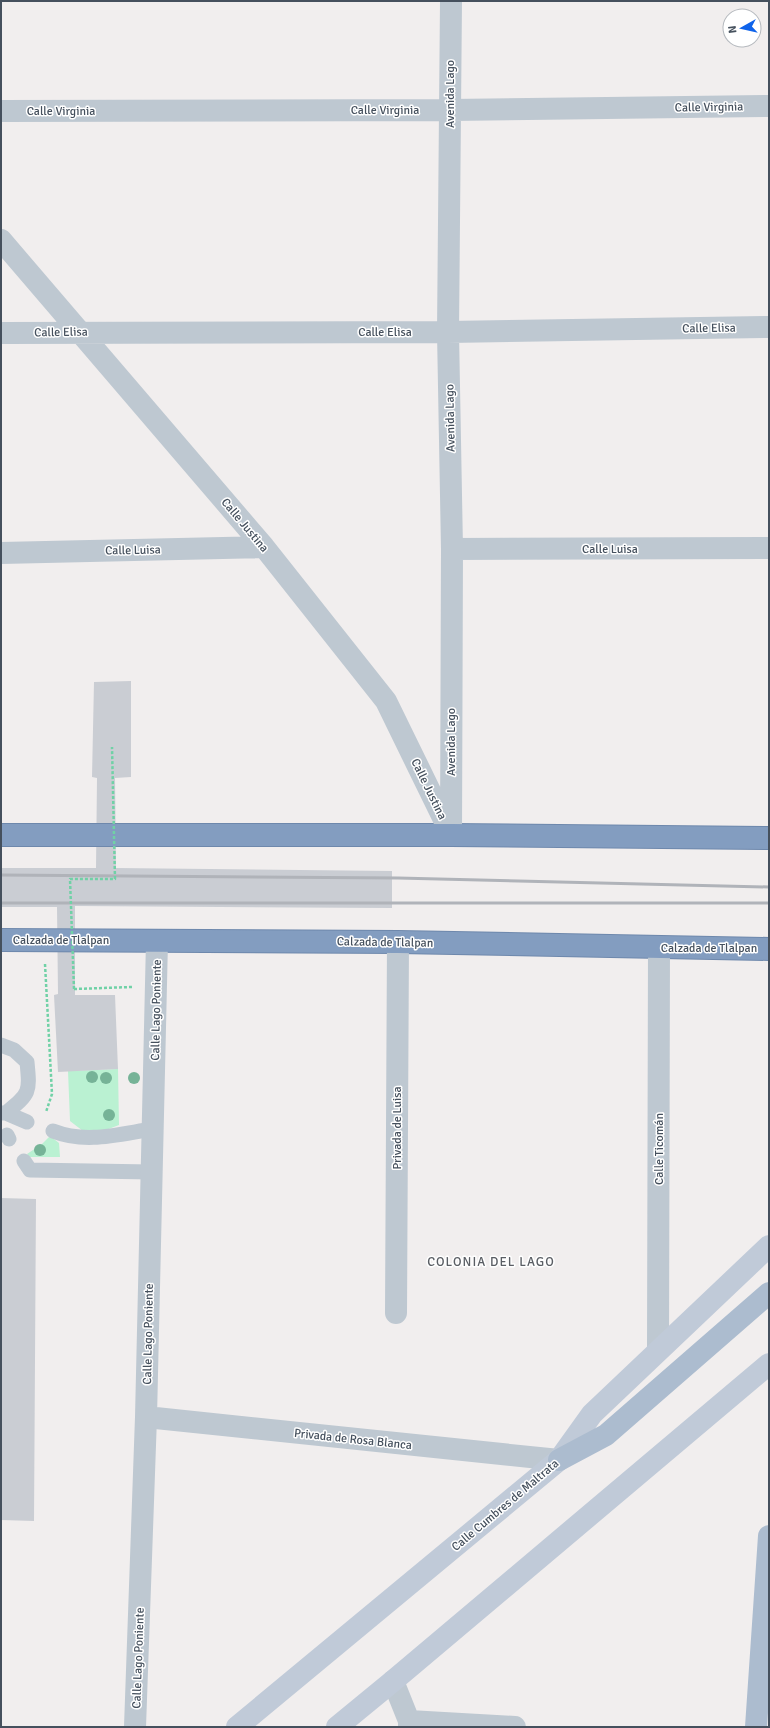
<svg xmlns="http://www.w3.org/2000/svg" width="770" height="1728" font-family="Signika,sans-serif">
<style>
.green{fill:#baf1d2}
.building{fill:#cacdd3}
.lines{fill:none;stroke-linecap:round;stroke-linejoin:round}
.highway-casing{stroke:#6e88ac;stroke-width:24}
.path{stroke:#70d1a6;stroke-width:2.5;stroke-dasharray:3 2;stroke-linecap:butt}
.lane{stroke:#bec8d1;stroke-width:15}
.street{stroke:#bec8d1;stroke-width:22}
.secondary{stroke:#c0cad8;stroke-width:22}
.primary{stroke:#acbccf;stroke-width:22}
.highway{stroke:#839dc0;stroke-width:22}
.rail{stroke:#b0b3b9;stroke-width:3}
.path-bridge{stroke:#70d1a6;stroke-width:2.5;stroke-dasharray:3 2;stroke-linecap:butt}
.tree{fill:#76b397}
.labels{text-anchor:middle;stroke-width:3;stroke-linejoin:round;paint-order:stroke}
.street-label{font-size:12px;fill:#45505d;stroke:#fff}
.neighbourhood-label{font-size:13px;letter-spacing:1px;fill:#5a5e64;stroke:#fff}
</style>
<rect width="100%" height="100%" fill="#f1eeee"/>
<!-- green -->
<path class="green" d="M118 1069 119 1125 106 1130 83 1131 70 1121 68 1071Z
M50 1136 59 1143 60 1157H30L27 1154 42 1144Z"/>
<!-- building -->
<path class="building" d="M131 681V777L115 778 116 868 392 871V908L75 906V995H115L118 1069 58 1072 54 995 58 994 57 907H1V868H96L97 778 92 777 94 682Z
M1 1198 36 1199 34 1521 1 1520Z"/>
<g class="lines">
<!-- highway casing -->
<g class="highway-casing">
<path id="highway" d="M1 835H451L769 838
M1 940 398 942 769 949"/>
</g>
<!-- path -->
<path class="path" d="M45 964 52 1094 46 1112
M74 989 132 987"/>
<!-- lane -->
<path class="lane" d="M1 1045 14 1050 27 1062C30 1093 30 1093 6 1113H1
M6 1113 27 1122
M53 1131C86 1144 119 1134 153 1129
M7 1135 9 1139
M24 1161 30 1170 152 1172"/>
<!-- street -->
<path class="street" d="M451 1 448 332 452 549 451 835
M1 111 450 110 769 106
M1 240 264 547 386 701 449 830
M1 333 448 332 769 327
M452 549 769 548
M1 553 264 547
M396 1313 398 942
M658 1350 659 948
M146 1417 559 1460
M393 1681 409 1721V1727
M409 1721 515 1727
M135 1727 146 1417 157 941"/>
<!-- secondary -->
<path class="secondary" d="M237 1727 559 1460 592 1414 769 1246
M337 1727 393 1681 769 1364"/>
<!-- primary -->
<path class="primary" d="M559 1460 606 1435 769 1293
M756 1727 769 1536"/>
<!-- highway -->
<use href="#highway" class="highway"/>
<!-- rail -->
<path class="rail" d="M1 875 398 878 769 887
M1 903H769"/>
<!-- path-bridge -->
<path class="path-bridge" d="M74 989 70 879H115L112 747"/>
</g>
<!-- trees -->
<g class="tree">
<circle cx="92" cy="1077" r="6"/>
<circle cx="106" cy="1078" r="6"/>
<circle cx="134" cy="1078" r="6"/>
<circle cx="109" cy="1115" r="6"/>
<circle cx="40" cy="1150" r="6"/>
</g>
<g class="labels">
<!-- street labels -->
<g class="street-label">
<text transform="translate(450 94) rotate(-90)" y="4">Avenida Lago</text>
<text transform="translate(709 107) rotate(-1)" y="4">Calle Virginia</text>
<text x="385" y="114">Calle Virginia</text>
<text x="61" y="115">Calle Virginia</text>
<text transform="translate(709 328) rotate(-1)" y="4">Calle Elisa</text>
<text transform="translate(61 332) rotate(-1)" y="4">Calle Elisa</text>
<text x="385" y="336">Calle Elisa</text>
<text transform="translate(450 418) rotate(-91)" y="4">Avenida Lago</text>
<text transform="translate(245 525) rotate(50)" y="4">Calle Justina</text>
<text x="610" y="553">Calle Luisa</text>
<text transform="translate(133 550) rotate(-1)" y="4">Calle Luisa</text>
<text transform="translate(451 742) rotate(-90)" y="4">Avenida Lago</text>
<text transform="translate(429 789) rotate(64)" y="4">Calle Justina</text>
<text x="61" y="944">Calzada de Tlalpan</text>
<text transform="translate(385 942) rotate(1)" y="4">Calzada de Tlalpan</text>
<text x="709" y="952">Calzada de Tlalpan</text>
<text transform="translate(156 1010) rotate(-89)" y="4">Calle Lago Poniente</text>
<text transform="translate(397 1128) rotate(-90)" y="4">Privada de Luisa</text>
<text transform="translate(659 1149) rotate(-90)" y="4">Calle Ticomán</text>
<text transform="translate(148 1334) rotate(-89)" y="4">Calle Lago Poniente</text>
<text transform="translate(353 1439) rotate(6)" y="4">Privada de Rosa Blanca</text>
<text transform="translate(505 1505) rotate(-40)" y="4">Calle Cumbres de Maltrata</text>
<text transform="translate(138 1658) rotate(-88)" y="4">Calle Lago Poniente</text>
</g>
<!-- neighbourhood labels -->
<g class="neighbourhood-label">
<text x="491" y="1266">COLONIA DEL LAGO</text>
</g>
</g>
<!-- border -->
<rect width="770" height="1728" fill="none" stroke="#45505d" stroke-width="4"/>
<!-- north arrow -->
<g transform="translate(742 28) rotate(262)"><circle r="19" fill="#ffffff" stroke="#b5b9be"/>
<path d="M0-3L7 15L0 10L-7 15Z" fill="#0f63ea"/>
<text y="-6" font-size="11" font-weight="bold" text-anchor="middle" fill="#45505d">N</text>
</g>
</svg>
